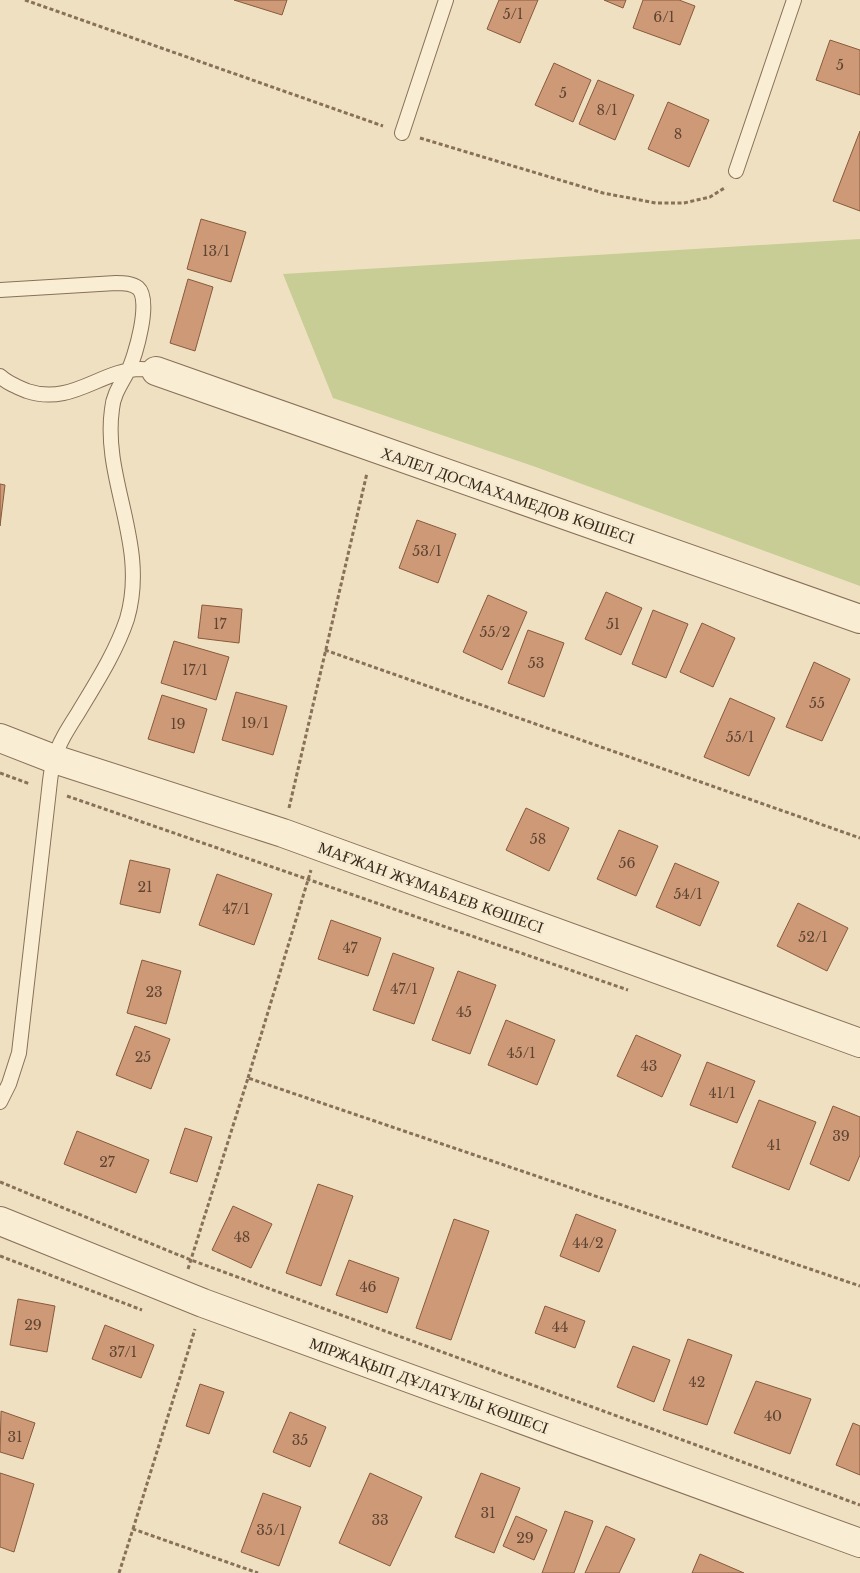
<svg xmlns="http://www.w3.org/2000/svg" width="860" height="1573" font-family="'Libre Baskerville',serif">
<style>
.green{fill:#c7cd94}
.building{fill:#ce9976;stroke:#885a3d}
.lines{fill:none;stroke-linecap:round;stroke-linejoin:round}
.lane-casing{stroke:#887158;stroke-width:16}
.street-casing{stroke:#887158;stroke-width:30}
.path{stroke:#887158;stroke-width:3;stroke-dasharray:4 2.5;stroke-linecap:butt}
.lane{stroke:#f9edd4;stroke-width:14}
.street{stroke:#f9edd4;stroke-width:28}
.labels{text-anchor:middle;stroke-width:5;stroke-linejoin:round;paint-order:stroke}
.number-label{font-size:14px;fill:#5e4533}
.street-label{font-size:16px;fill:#38291d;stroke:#f6ead0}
</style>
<rect width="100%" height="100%" fill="#efe0c1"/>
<!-- green -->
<path class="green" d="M860 239V586L533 466 333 398 283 274Z"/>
<!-- building -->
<path class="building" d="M234 0H287L282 15Z
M499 0H538L520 43 487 29Z
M604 0H626L623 8Z
M643 0H679L695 6 680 45 633 28Z
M830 40 860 50V95L816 80Z
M554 63 591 80 573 122 535 105Z
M598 80 634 95 615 140 579 124Z
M668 102 709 120 689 167 648 149Z
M860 131V211L833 201Z
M201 219 246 232 231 282 187 269Z
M188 279 213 287 195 351 170 343Z
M0 484 5 485 0 526Z
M417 520 456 534 438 583 399 568Z
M606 592 642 608 621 655 585 639Z
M488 595 527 612 502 670 463 652Z
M202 605 242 609 239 643 198 638Z
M653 610 688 624 666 678 632 664Z
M702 623 735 638 713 687 680 672Z
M528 630 564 643 544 697 508 683Z
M174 641 229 657 216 700 161 683Z
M814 662 850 679 822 741 786 727Z
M236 692 287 706 273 755 222 740Z
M162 695 207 709 194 753 148 739Z
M730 698 775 718 749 776 704 757Z
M526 808 569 828 549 871 506 850Z
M619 830 658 846 636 896 597 879Z
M130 860 170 869 160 913 120 904Z
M675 863 719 882 700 926 656 907Z
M217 874 272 894 254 945 199 925Z
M798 903 848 928 827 971 777 946Z
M331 920 381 938 368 976 318 959Z
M393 953 434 968 414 1024 373 1010Z
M142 960 181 971 166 1024 127 1013Z
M458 971 496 985 470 1054 432 1040Z
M506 1020 555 1040 537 1085 488 1065Z
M135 1026 170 1039 151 1089 116 1075Z
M636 1035 681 1055 662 1097 617 1076Z
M707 1062 755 1081 737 1123 690 1105Z
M759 1100 816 1122 789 1190 732 1167Z
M833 1106 860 1117V1155L849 1181 810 1164Z
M185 1128 212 1137 197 1182 170 1173Z
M77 1131 149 1160 136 1193 64 1164Z
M318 1184 353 1196 321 1286 286 1273Z
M233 1206 272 1224 251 1268 212 1250Z
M576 1214 616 1230 599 1272 560 1256Z
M454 1219 489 1231 451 1340 416 1328Z
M349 1260 399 1278 387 1313 336 1295Z
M18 1299 55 1306 47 1352 10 1345Z
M545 1306 585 1321 575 1348 535 1333Z
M105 1325 154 1345 141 1378 92 1359Z
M688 1339 732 1355 707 1425 663 1410Z
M633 1346 670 1360 654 1402 617 1387Z
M756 1381 811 1399 790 1454 734 1433Z
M200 1384 224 1392 209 1434 186 1426Z
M1 1411 35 1423 23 1459 0 1452Z
M290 1412 326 1427 310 1467 273 1452Z
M853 1423 860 1426V1475L836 1465Z
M0 1473 34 1484 14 1552 0 1547Z
M370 1473 422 1497 390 1566 339 1543Z
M481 1473 520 1488 494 1553 455 1537Z
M263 1493 301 1507 279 1566 241 1552Z
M565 1511 593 1521 574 1573H542Z
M516 1516 547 1530 534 1560 503 1546Z
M606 1526 635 1539 619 1573H585Z
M700 1554 744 1573H692Z"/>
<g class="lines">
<!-- lane casing -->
<g class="lane-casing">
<path id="lane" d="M402 133 446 0
M736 171 794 0
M0 290 116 283C123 283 132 283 138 288 152 300 135 357 128 371 121 384 113 395 112 409 102 480 149 544 127 619 116 652 96 683 78 713 69 727 58 744 54 760 51 769 50 780 49 790L19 1053 9 1084 0 1102
M0 376C7 383 17 387 27 391 72 406 100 370 141 369 146 369 152 370 156 371"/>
</g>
<!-- street casing -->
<g class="street-casing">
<path id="street" d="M156 371 860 619
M0 738 54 759 283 833 860 1043
M0 1221 203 1303 860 1543"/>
</g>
<!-- path -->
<path class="path" d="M25 0 383 126
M420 138 603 193 656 203H684L710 197 726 187
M325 650 860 838
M0 773 30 784
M67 796 628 990
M289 808 367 473
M248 1078 311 870
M0 1182 191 1260 860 1505
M0 1256 142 1310
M188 1269 248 1078 860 1286
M133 1529 195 1329
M119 1573 133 1529 258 1573"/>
<!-- lane -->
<use href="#lane" class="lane"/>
<!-- street -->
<use href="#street" class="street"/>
</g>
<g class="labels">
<!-- number labels -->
<g class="number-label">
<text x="513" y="19">5/1</text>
<text x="664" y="22">6/1</text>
<text x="840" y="70">5</text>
<text x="563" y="98">5</text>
<text x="607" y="115">8/1</text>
<text x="678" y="139">8</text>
<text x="216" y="256">13/1</text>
<text x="427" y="556">53/1</text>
<text x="220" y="629">17</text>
<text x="613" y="629">51</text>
<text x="495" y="637">55/2</text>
<text x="536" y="668">53</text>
<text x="195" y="675">17/1</text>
<text x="817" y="708">55</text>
<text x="255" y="728">19/1</text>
<text x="178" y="729">19</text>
<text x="740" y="742">55/1</text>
<text x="538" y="844">58</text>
<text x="627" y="868">56</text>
<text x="145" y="892">21</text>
<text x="688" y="899">54/1</text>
<text x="236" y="914">47/1</text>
<text x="813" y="942">52/1</text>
<text x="350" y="953">47</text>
<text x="404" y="994">47/1</text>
<text x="154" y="997">23</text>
<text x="464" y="1017">45</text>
<text x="521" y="1058">45/1</text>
<text x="143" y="1062">25</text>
<text x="649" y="1071">43</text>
<text x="722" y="1098">41/1</text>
<text x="841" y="1141">39</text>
<text x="774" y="1150">41</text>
<text x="107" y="1167">27</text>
<text x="242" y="1242">48</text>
<text x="588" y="1248">44/2</text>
<text x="368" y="1292">46</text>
<text x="33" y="1330">29</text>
<text x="560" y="1332">44</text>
<text x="123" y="1357">37/1</text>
<text x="697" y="1387">42</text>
<text x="773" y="1421">40</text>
<text x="15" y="1442">31</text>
<text x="300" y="1445">35</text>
<text x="488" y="1518">31</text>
<text x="380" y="1525">33</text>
<text x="271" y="1535">35/1</text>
<text x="525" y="1543">29</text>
</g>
<!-- street labels -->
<g class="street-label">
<text transform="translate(508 495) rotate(19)" y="6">ХАЛЕЛ ДОСМАХАМЕДОВ КӨШЕСІ</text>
<text transform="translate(431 887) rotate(20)" y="6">МАҒЖАН ЖҰМАБАЕВ КӨШЕСІ</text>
<text transform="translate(429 1385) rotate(20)" y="6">МІРЖАҚЫП ДҰЛАТҰЛЫ КӨШЕСІ</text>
</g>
</g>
</svg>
